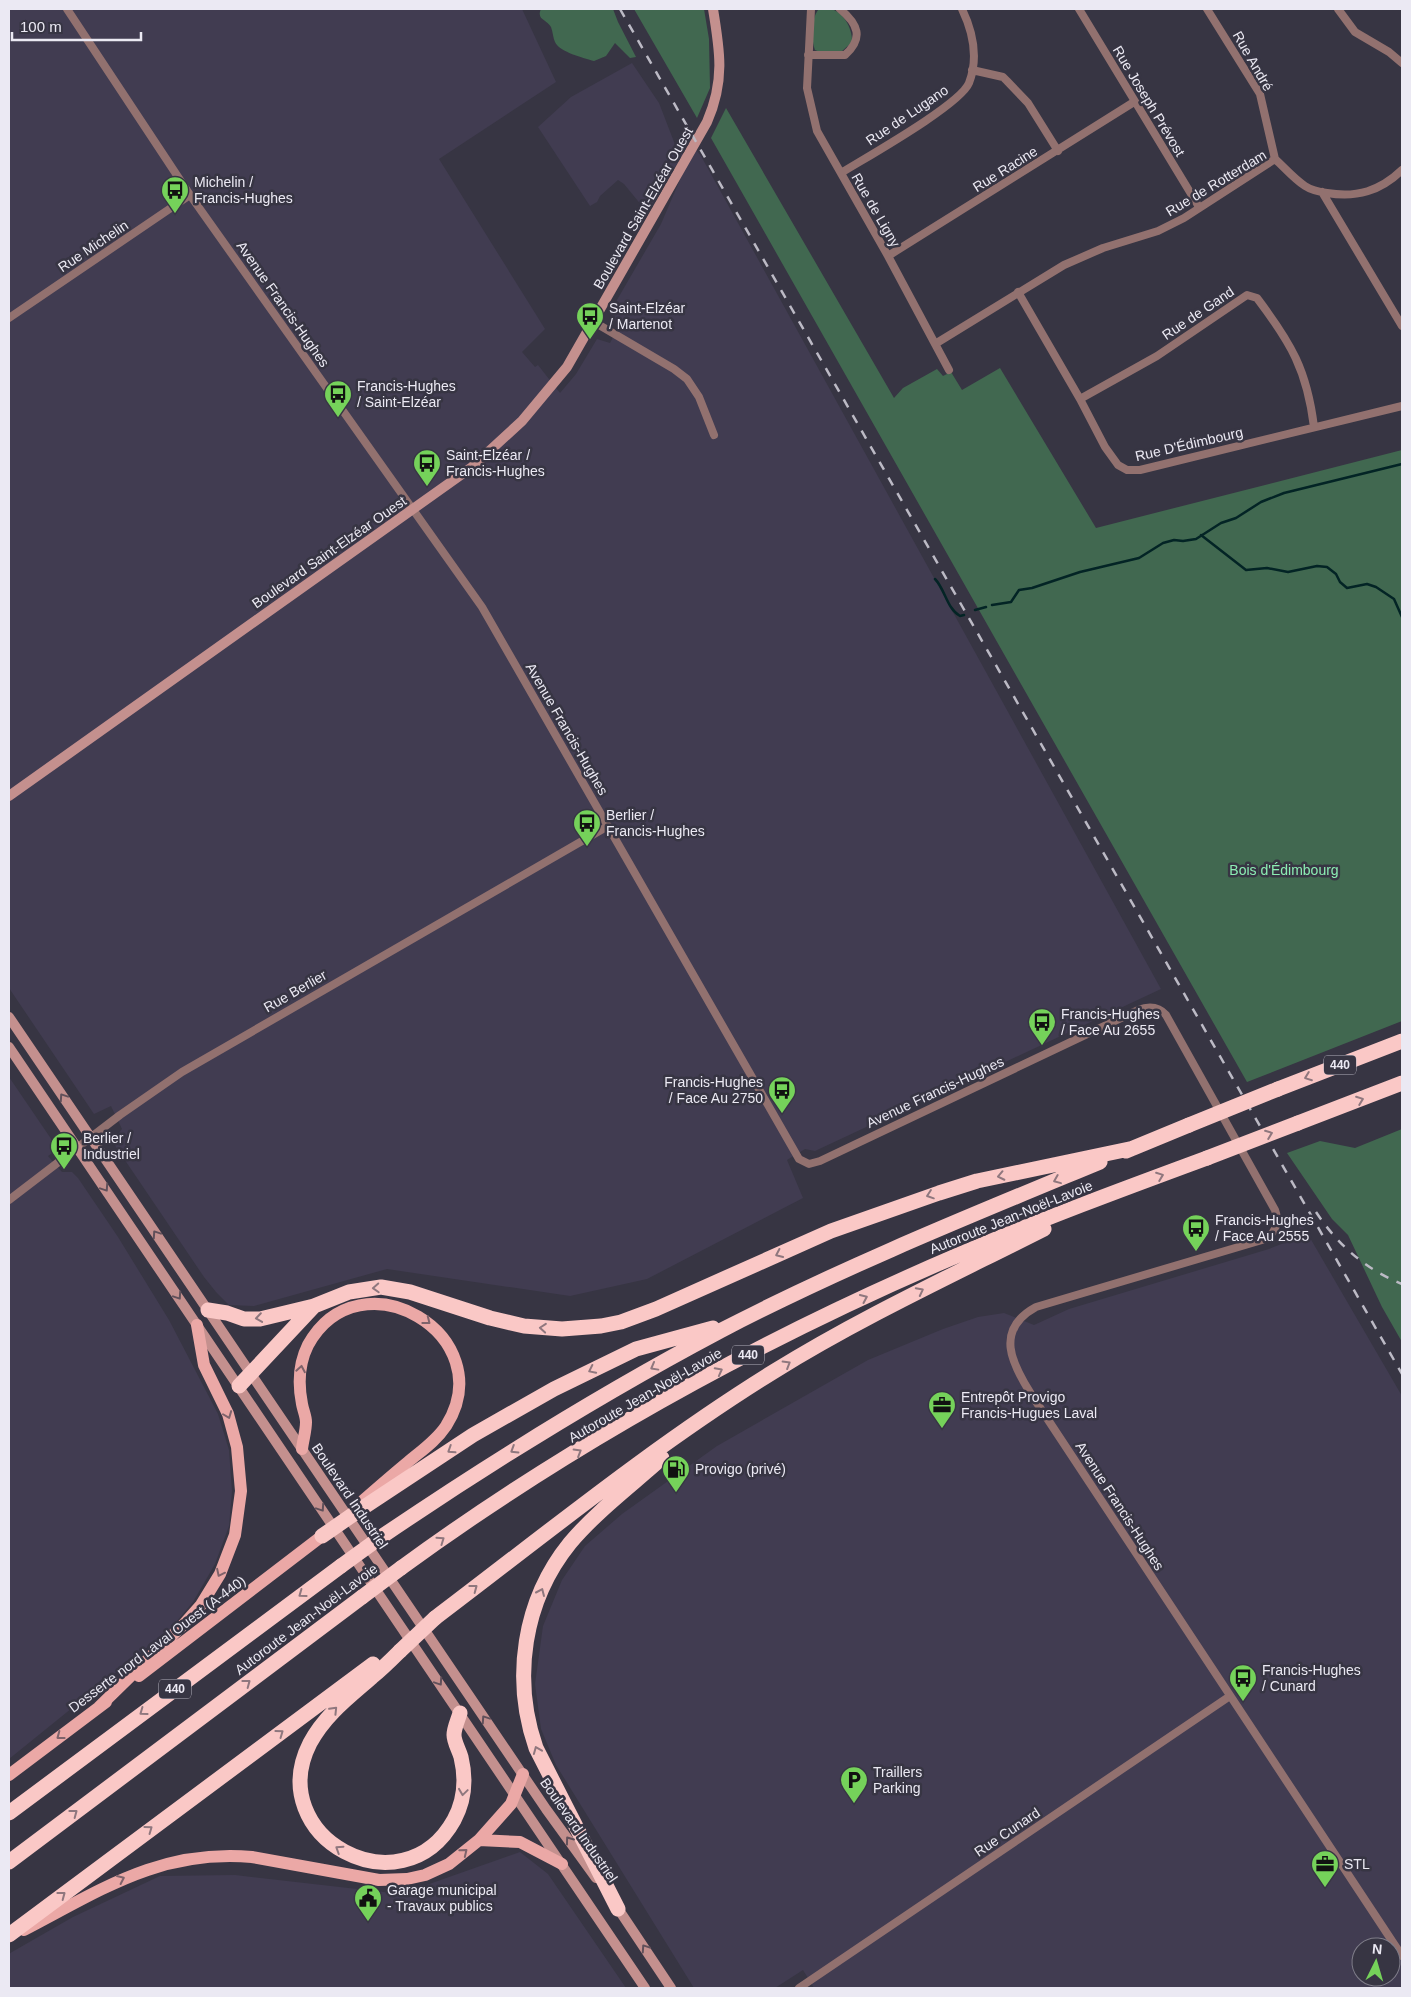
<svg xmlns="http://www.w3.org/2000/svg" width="1411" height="1997" font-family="Helvetica,sans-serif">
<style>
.built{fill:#413c51;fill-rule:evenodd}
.green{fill:#416850}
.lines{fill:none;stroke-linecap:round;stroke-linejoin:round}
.stream{stroke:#032425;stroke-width:2.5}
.street{stroke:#92716f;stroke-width:8}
.secondary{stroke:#c4908e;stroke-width:10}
.primary{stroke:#eba8a6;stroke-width:12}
.highway{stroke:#fac8c6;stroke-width:15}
.rail{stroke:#bcbac5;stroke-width:2.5;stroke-dasharray:9 9;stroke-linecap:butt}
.highway-bridge{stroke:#fac8c6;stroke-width:15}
.oneway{stroke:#8f777e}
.oneway2{stroke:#61505a}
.oneway3{stroke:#7f636b}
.labels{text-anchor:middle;stroke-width:5;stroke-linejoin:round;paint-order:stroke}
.shield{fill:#373543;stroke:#b5b3be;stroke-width:1}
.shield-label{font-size:12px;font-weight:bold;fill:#ebe9f3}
.street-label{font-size:14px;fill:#ebe9f3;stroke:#373543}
.poi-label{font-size:14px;fill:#ebe9f3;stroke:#373543;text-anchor:start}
.park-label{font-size:14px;fill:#8cedb3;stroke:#373543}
</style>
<rect width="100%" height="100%" fill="#373543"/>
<!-- built -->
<path class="built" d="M9 9H522L556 82 439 159 545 329 522 352 535 367 538 365 560 393 576 374 597 339 610 343 619 326 610 312 661 224 694 147 701 156 1161 989 815 1151 805 1149 787 1160 803 1198 647 1279 570 1296 387 1269 254 1306 229 1305 216 1292 204 1277 112 1141 122 1129 111 1106 94 1114 9 988Z
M632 63 659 103 676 147 683 154 647 212 624 184 618 180 600 196 597 202 590 206 538 127 571 97Z
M9 1077 58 1149 48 1156 62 1172H72L78 1178 118 1237 169 1320 218 1414 229 1450 232 1491 229 1526 215 1564 193 1602 171 1628 9 1759Z
M1299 1219 1402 1396V1988H814L803 1970 775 1988H694L556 1765 541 1729 535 1684 543 1626 562 1580 585 1546 622 1514 717 1446 868 1360 943 1329 978 1317 1004 1313 1034 1325 1069 1309 1269 1249 1299 1237ZM1361 1947H1391V1977H1361Z
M520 1852 548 1874 626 1988H9V1954L12 1952 73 1917 160 1876 235 1875 401 1894Z"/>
<!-- green -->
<path class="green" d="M541 9H613L618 22 636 57 630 58 615 43 606 56 594 61C584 58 559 52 555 42 553 38 553 32 551 27 547 19 536 20 541 9Z
M634 9H704L709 39 710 88 697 118Z
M819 9C822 9 828 8 831 9 844 12 853 30 852 42L841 52H820L815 50C811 40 811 17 819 9Z
M726 108 894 398 903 388 937 369 943 376 951 372 962 390 1000 368 1096 528 1402 450V1021L1247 1082 711 138Z
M1402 1129V1342L1382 1307 1348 1235 1332 1219 1287 1153 1320 1141 1355 1148Z"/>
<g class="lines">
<!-- stream -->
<path class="stream" d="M1201 535 1246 570 1267 568 1288 572 1317 566 1327 567 1336 574 1340 582 1347 588 1367 584 1376 587 1394 599 1402 617
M935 579C945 589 947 609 960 616L964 615
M992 605 1011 602 1019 590 1032 588 1080 572 1139 558 1163 543 1174 540 1183 541 1196 539 1221 523 1236 518 1261 502 1284 493 1402 464
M975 610 986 607"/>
<!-- street -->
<path class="street" d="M67 9 190 195 482 607 799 1159 809 1164 820 1161 1138 1010C1149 1006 1158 1006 1166 1015L1275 1210C1280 1223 1275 1235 1262 1240L1036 1307C994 1330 1012 1364 1031 1394L1402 1956
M811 9 807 88 817 131 888 256 949 370
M1079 9 1199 207
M1207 9 1260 94 1275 159
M1338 9 1355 32 1389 52 1402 63
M808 55H845C864 38 858 24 840 9
M972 70 1003 77 1007 81 1028 103 1058 151
M1275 159C1285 168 1294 179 1305 186 1311 190 1320 192 1327 193 1357 198 1380 191 1402 170
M841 173C865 158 960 105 969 83 979 57 973 32 962 9
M1322 192 1402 326
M888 256 1134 102
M1018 292 1080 399 1105 447 1118 465 1127 470H1140L1402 406
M9 318 190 195
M594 322 674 369 687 379 699 397 714 435
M935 344 1064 265 1103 248 1158 231 1184 218 1275 159
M1080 399 1157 356 1247 295 1257 298C1291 343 1307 370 1314 427
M9 1200 120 1115 182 1072 608 826
M799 1988 1230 1696"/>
<!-- secondary -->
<path class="secondary" d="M9 796 472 467 522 421 567 367 707 122C725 81 720 51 713 9
M9 1017 546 1809 596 1878
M9 1047 645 1988
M615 1904 671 1988"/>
<!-- primary -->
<path class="primary" d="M302 1449C303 1440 306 1431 306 1422 306 1416 303 1410 302 1404 298 1384 299 1363 308 1345 360 1251 503 1336 446 1426 436 1441 421 1451 408 1462 391 1476 375 1490 359 1504
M139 1676 322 1536
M99 1707 185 1623 201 1605 220 1574 235 1535 241 1491 237 1447 228 1414 204 1365 197 1325
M9 1775 106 1702
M479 1840 520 1842 562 1864
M24 1930C101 1890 160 1849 252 1857L379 1880 407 1879 425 1875 449 1864 479 1840 511 1804 523 1774"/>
<!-- highway -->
<path class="highway" d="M1278 1089 1402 1041
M1298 1123 1402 1083
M1126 1151 1189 1125
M208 1310 227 1313 244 1319H260L314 1306 349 1292 381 1287 410 1292 490 1318 524 1326 562 1329 601 1326 621 1322 656 1309 831 1231 939 1193 977 1181 1134 1148
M239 1386 314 1306
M361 1509 473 1435 554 1389 636 1349 713 1328
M381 1537C490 1463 603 1393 720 1331 843 1267 972 1215 1100 1162
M401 1568C572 1443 762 1339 956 1256 1039 1220 1123 1189 1207 1158
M435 1618C546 1534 655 1445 773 1372 860 1318 953 1275 1044 1229
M400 1651C391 1660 382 1669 372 1677 349 1697 325 1715 310 1743 262 1837 402 1913 454 1820 465 1800 466 1778 461 1757 459 1750 454 1742 454 1735 454 1728 458 1720 460 1713
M9 1813 341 1566
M9 1862 362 1597
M618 1909 536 1748C512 1679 523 1601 570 1543 597 1511 632 1485 662 1458
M9 1935 373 1664"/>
<!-- rail -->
<path class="rail" d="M620 9 1402 1374
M1316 1212C1338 1245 1365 1269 1402 1284"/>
<!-- highway-bridge -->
<path class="highway-bridge" d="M1189 1125 1278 1089
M1207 1158 1298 1123
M322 1536 361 1509
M341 1566 381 1537
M362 1597 401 1568
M400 1651 435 1618"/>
</g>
<!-- one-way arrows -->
<defs><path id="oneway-chevron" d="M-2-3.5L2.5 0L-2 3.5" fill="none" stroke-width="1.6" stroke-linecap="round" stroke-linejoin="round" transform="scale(1.25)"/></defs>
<g class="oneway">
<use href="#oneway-chevron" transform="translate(1308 1077) rotate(159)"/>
<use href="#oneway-chevron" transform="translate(1360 1100) rotate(-21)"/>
<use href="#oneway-chevron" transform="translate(1269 1134) rotate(-21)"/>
<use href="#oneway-chevron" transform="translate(1001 1176) rotate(168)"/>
<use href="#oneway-chevron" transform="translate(1160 1176) rotate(-21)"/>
<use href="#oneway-chevron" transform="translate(1057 1180) rotate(158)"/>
<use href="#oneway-chevron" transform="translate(930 1195) rotate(161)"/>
<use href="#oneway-chevron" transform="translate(779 1254) rotate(155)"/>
<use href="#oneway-chevron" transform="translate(376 1288) rotate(177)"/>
<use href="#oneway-chevron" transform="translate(920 1291) rotate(-27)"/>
<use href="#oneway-chevron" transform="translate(864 1298) rotate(-24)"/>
<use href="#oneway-chevron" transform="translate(259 1318) rotate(172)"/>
<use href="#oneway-chevron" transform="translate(543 1328) rotate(-175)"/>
<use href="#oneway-chevron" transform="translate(787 1364) rotate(-31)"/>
<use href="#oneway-chevron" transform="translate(654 1367) rotate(151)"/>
<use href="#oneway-chevron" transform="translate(592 1370) rotate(154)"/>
<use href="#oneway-chevron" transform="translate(719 1371) rotate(-28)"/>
<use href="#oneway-chevron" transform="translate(451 1450) rotate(147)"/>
<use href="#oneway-chevron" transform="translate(514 1450) rotate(148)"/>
<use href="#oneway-chevron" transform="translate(578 1452) rotate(-31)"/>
<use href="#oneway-chevron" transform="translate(441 1540) rotate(-35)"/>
<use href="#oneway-chevron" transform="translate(474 1588) rotate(-37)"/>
<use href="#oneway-chevron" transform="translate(541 1592) rotate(-66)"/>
<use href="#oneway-chevron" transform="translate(302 1594) rotate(144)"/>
<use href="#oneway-chevron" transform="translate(247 1683) rotate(-37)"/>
<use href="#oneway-chevron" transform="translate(334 1710) rotate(-46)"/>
<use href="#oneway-chevron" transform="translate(143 1712) rotate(144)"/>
<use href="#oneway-chevron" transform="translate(280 1733) rotate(-36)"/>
<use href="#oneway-chevron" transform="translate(537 1750) rotate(-112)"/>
<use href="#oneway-chevron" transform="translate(463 1792) rotate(98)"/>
<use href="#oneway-chevron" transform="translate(74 1813) rotate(-37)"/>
<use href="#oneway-chevron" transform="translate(149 1829) rotate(-36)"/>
<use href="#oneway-chevron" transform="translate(339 1849) rotate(-147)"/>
<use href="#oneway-chevron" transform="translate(62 1895) rotate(-37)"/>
</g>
<g class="oneway2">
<use href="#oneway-chevron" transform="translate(63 1097) rotate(-124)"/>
<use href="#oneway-chevron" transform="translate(105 1188) rotate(56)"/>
<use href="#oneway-chevron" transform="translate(156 1234) rotate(-124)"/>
<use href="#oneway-chevron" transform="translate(178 1296) rotate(56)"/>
<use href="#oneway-chevron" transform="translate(321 1508) rotate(56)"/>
<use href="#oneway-chevron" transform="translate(439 1682) rotate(56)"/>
<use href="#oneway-chevron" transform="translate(485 1719) rotate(-124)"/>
<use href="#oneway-chevron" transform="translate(569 1840) rotate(-126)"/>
<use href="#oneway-chevron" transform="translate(645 1948) rotate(-124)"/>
</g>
<g class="oneway3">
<use href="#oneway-chevron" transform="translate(427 1321) rotate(38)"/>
<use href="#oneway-chevron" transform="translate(301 1369) rotate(-80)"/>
<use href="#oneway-chevron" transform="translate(228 1415) rotate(69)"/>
<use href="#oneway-chevron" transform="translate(220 1573) rotate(116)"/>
<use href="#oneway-chevron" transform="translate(60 1736) rotate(143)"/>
<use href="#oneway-chevron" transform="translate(464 1852) rotate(-39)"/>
<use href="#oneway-chevron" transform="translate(121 1879) rotate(-25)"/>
</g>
<!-- icons -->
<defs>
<g id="bus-pin" transform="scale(1.4375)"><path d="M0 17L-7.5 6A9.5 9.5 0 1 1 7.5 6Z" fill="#75d25a" stroke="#373543"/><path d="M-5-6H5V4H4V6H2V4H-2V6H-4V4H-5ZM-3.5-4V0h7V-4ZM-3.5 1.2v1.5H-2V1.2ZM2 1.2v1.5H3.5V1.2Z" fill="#111"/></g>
<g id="office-pin" transform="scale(1.4375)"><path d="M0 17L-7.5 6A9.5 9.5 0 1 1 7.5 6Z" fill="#75d25a" stroke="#373543"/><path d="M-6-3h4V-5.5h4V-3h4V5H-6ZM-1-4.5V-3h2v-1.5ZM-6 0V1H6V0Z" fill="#111"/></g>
<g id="fuel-pin" transform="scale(1.4375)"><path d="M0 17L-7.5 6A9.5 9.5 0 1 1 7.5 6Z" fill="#75d25a" stroke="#373543"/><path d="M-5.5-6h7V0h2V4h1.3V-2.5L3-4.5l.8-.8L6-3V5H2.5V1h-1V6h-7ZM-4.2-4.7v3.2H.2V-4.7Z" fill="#111"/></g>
<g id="parking-pin" transform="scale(1.4375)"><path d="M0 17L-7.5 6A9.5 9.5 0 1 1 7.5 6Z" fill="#75d25a" stroke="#373543"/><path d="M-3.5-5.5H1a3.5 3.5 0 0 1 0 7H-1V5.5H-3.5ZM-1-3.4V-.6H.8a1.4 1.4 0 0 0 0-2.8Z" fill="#111"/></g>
<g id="civic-pin" transform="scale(1.4375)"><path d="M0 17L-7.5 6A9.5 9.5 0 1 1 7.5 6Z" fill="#75d25a" stroke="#373543"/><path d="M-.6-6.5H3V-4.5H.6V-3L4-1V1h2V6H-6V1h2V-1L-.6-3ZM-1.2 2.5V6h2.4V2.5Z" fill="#111"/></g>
</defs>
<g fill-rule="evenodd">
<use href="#bus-pin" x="175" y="190"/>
<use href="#bus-pin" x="590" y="316"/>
<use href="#bus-pin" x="338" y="394"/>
<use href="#bus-pin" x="427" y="463"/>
<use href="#bus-pin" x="587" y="823"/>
<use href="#bus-pin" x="1042" y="1022"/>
<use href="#bus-pin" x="782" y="1090"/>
<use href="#bus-pin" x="64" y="1146"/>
<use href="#bus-pin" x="1196" y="1228"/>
<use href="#office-pin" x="942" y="1405"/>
<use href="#fuel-pin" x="676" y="1469"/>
<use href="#bus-pin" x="1243" y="1678"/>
<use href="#parking-pin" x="854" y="1780"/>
<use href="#office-pin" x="1325" y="1864"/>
<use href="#civic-pin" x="368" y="1898"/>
</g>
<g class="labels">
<!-- shield labels -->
<g class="shield">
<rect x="1324" y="1055.5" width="32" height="19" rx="4"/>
<rect x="732" y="1345.5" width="32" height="19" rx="4"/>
<rect x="159" y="1679.5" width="32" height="19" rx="4"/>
</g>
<g class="shield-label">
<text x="1340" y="1069">440</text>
<text x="748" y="1359">440</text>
<text x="175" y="1693">440</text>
</g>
<!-- street labels -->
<g class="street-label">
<text transform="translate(1253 61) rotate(60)" y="5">Rue André</text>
<text transform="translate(1149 101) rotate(59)" y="5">Rue Joseph Prévost</text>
<text transform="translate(907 115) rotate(-34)" y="5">Rue de Lugano</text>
<text transform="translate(1005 169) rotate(-32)" y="5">Rue Racine</text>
<text transform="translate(1216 183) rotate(-31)" y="5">Rue de Rotterdam</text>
<text transform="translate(643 208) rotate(-60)" y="5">Boulevard Saint-Elzéar Ouest</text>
<text transform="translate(876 210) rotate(60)" y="5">Rue de Ligny</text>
<text transform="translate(93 246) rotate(-34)" y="5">Rue Michelin</text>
<text transform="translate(283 304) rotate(55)" y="5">Avenue Francis-Hughes</text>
<text transform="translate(1198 313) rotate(-34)" y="5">Rue de Gand</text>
<text transform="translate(1189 444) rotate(-13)" y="5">Rue D'Édimbourg</text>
<text transform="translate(329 552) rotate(-35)" y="5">Boulevard Saint-Elzéar Ouest</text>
<text transform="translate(567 729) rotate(60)" y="5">Avenue Francis-Hughes</text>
<text transform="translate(295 991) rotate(-30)" y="5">Rue Berlier</text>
<text transform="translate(935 1092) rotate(-25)" y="5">Avenue Francis-Hughes</text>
<text transform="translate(1011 1217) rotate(-22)" y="5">Autoroute Jean-Noël-Lavoie</text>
<text transform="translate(645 1395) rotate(-30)" y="5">Autoroute Jean-Noël-Lavoie</text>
<text transform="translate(350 1496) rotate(56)" y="5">Boulevard Industriel</text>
<text transform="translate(1120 1506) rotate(57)" y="5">Avenue Francis-Hughes</text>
<text transform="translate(306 1619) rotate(-37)" y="5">Autoroute Jean-Noël-Lavoie</text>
<text transform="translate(157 1644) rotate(-37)" y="5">Desserte nord Laval Ouest (A-440)</text>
<text transform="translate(579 1830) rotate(55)" y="5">Boulevard Industriel</text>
<text transform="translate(1007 1832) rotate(-34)" y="5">Rue Cunard</text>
</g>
<!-- poi labels -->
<g class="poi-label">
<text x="194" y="187">Michelin /<tspan x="194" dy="16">Francis-Hughes</tspan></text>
<text x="609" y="313">Saint-Elzéar<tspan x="609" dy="16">/ Martenot</tspan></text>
<text x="357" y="391">Francis-Hughes<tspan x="357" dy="16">/ Saint-Elzéar</tspan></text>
<text x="446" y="460">Saint-Elzéar /<tspan x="446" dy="16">Francis-Hughes</tspan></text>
<text x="606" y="820">Berlier /<tspan x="606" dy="16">Francis-Hughes</tspan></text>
<text x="1061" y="1019">Francis-Hughes<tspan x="1061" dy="16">/ Face Au 2655</tspan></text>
<text x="763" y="1087" text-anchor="end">Francis-Hughes<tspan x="763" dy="16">/ Face Au 2750</tspan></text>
<text x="83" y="1143">Berlier /<tspan x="83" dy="16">Industriel</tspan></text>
<text x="1215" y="1225">Francis-Hughes<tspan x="1215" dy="16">/ Face Au 2555</tspan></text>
<text x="961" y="1402">Entrepôt Provigo<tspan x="961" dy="16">Francis-Hugues Laval</tspan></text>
<text x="695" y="1474">Provigo (privé)</text>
<text x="1262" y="1675">Francis-Hughes<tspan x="1262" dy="16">/ Cunard</tspan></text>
<text x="873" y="1777">Traillers<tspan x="873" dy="16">Parking</tspan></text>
<text x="1344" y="1869">STL</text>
<text x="387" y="1895">Garage municipal<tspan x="387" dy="16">- Travaux publics</tspan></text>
</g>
<!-- park labels -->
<g class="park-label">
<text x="1284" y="875">Bois d'Édimbourg</text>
</g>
</g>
<!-- border -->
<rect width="1411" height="1997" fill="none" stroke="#ebe9f3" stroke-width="20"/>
<!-- north arrow -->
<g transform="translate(1376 1962) rotate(5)"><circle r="24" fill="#373543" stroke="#7f7d89"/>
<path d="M0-4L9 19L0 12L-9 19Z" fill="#75d25a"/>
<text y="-8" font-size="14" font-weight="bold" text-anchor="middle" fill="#ebe9f3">N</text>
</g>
<!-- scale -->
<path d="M12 32v8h129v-8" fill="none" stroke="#ebe9f3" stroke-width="2.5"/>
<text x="20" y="32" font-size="15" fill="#ebe9f3" stroke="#373543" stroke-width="4" paint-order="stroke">100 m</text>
</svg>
